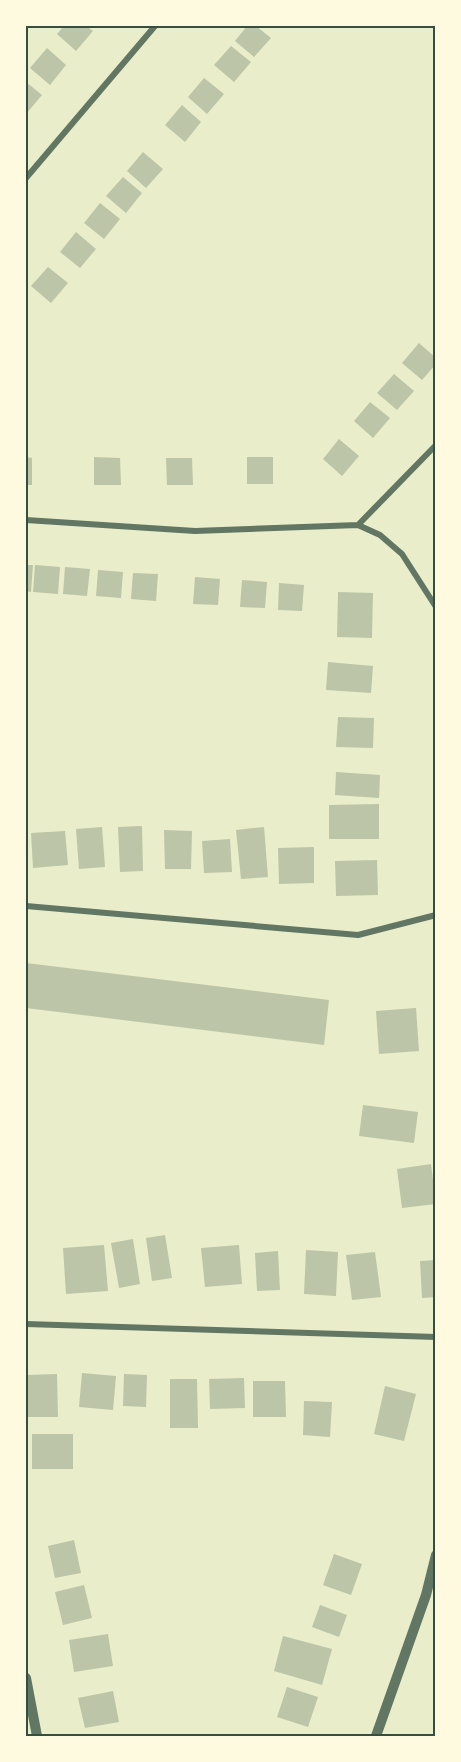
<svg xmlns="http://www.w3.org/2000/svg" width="461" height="1762" font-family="'Golos Text',sans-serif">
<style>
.building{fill:#bcc5a7}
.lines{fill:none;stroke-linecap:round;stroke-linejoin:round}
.minor{stroke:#617663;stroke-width:6}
.tertiary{stroke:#617663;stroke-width:10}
.neatline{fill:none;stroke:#344e41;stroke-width:2}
</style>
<rect width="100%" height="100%" fill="#e9edc9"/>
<!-- building -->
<path class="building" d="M64 26H86L93 31 76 51 57 34Z
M247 26H256L271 38 254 57 235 41Z
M231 46 251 62 234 82 214 65Z
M47 48 66 65 50 85 30 68Z
M204 78 224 94 207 114 188 97Z
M26 82 42 95 26 114Z
M182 105 201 122 185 142 165 125Z
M143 152 163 169 146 188 127 171Z
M123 177 142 193 126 213 106 196Z
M100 203 120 219 104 239 84 223Z
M76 232 96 249 80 268 60 252Z
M48 267 68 283 51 303 31 286Z
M419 343 436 358V364L422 380 402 363Z
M394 374 414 391 397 410 377 393Z
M370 402 390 418 373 438 354 421Z
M339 439 359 456 342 476 323 459Z
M26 457 32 458V485H26Z
M94 457 120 458 121 485H94Z
M247 457H273V484H247Z
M166 458H192L193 485H167Z
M26 565H33L31 592 26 591Z
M35 565 60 567 58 594 33 592Z
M65 567 90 569 87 596 63 594Z
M98 570 123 572 121 598 96 596Z
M133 573 158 574 156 601 131 599Z
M195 577 220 579 218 605 193 604Z
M242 580 267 582 265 608 240 607Z
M279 583 304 585 302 611 278 610Z
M338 592 373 593 372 638 337 637Z
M328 662 373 666 371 693 326 690Z
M338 717 374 718 373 748 336 747Z
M336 772 380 775 379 798 335 795Z
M379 804V839H329V805Z
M142 826 143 871 120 872 118 827Z
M102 827 105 867 79 869 76 829Z
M264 827 268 877 241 879 236 830Z
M164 830 192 831 191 869H165Z
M65 831 68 865 33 868 31 833Z
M230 839 232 872 204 873 202 841Z
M314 847V883L279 884 278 848Z
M377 860 378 895 336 896 335 861Z
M26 963 329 1000 324 1045 26 1008Z
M416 1008 419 1051 379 1054 376 1011Z
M363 1105 418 1112 414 1143 359 1136Z
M431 1164 436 1204 402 1208 397 1169Z
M165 1235 172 1278 152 1281 146 1238Z
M133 1239 140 1284 119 1288 111 1243Z
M104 1245 108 1291 66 1294 63 1248Z
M239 1245 242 1284 205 1287 201 1248Z
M306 1250 338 1252 336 1296 304 1294Z
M278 1251 280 1290 257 1291 255 1253Z
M375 1252 381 1297 352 1300 346 1255Z
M436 1260V1297L422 1298 420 1261Z
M82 1373 116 1376 113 1410 79 1407Z
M57 1374 58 1417H26V1375Z
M124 1374 147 1375 146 1407 123 1406Z
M244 1378 245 1408 210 1409 209 1379Z
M170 1379H197L198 1428H170Z
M253 1381H285L286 1417H253Z
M385 1386 416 1394 404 1441 374 1434Z
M304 1401 332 1402 330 1437 303 1435Z
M32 1434H73V1469H32Z
M74 1540 81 1573 55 1578 48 1546Z
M334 1554 362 1564 351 1595 323 1585Z
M84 1585 92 1618 63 1625 55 1592Z
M320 1605 347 1615 339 1637 312 1627Z
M108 1634 113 1666 74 1672 69 1640Z
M283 1636 332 1649 322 1685 274 1671Z
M287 1687 318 1697 308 1727 277 1717Z
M113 1691 119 1722 85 1728 78 1698Z"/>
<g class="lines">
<!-- minor -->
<path class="minor" d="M26 178 155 26
M26 520 195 531 358 525 436 445
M358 525 380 535 402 554 436 607
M26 906 358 935 436 915
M26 1324 436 1337"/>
<!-- tertiary -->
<path class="tertiary" d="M26 1678 37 1736
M376 1736 426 1595 436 1555"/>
</g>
<!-- border -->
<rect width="461" height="1762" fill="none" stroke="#fefae0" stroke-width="54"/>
<rect x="27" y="27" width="407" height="1708" class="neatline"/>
</svg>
